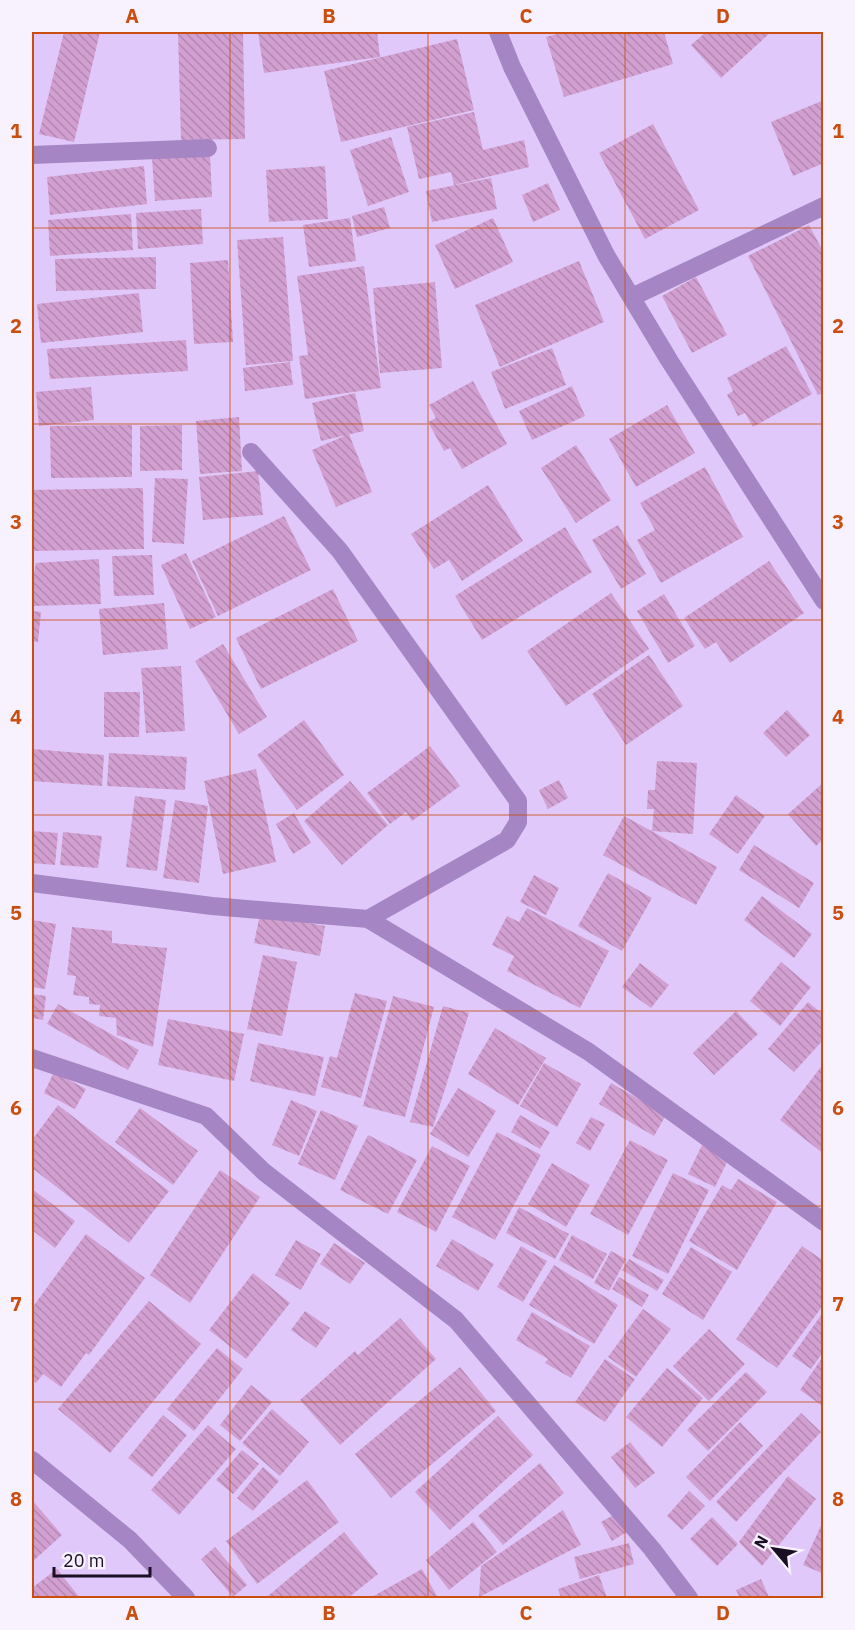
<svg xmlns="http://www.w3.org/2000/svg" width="855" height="1630" font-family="'IBM Plex Sans',sans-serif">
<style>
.building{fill:url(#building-back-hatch)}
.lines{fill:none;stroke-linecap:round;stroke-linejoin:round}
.street{stroke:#a585c4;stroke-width:18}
.grid{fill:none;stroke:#c94e10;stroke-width:1.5;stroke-opacity:0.55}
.neatline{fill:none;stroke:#c94e10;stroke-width:2}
.grid-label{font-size:20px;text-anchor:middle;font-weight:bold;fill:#c94e10}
</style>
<defs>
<pattern id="building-back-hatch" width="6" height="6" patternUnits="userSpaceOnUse" patternTransform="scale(1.5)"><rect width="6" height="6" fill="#d29fd1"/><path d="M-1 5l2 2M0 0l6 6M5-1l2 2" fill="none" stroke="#b488b3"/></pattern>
</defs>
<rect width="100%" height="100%" fill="#e0c9fa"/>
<!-- building -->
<path class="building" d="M64 32H100L74 142 39 134Z
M178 32H243L245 139 181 140Z
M258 32H377L380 57 264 73Z
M564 32H664L673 64 564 97 546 37Z
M706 32H768L770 33 721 78 691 45Z
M457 39 474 110 341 142 324 71Z
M824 100V163L793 176 771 122Z
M474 112 483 150 524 140 529 167 454 185 451 172 419 179 407 127Z
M653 124 699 210 645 239 599 153Z
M391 137 409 192 368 206 350 150Z
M210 154 212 197 155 201 152 158Z
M144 166 147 204 50 215 47 177Z
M325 166 328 219 269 222 266 170Z
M491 178 497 209 432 222 426 191Z
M548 183 560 210 533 222 522 195Z
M384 207 390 228 357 237 352 216Z
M201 209 203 244 138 249 136 213Z
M131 214 133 250 50 256 48 220Z
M350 218 356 261 309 267 303 225Z
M493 218 513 262 455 289 435 245Z
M809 225 824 253V392L818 395 748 256Z
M283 237 293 361 246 365 237 240Z
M156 257V289L56 291 55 259Z
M228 260 233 342 194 344 190 263Z
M579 261 604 322 500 367 475 305Z
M364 266 381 388 305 399 299 356 308 355 297 276Z
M696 277 727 335 692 353 662 296Z
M435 282 442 368 380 373 373 288Z
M139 293 143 332 41 343 37 304Z
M186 340 188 371 50 379 47 349Z
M786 346 812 394 753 427 745 413 738 416 727 395 733 391 727 378Z
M552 348 566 385 505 409 491 372Z
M290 362 293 385 245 391 243 368Z
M473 381 507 444 462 469 450 448 444 451 428 422 436 418 429 405Z
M572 386 585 416 532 440 519 411Z
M91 387 94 420 39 426 36 392Z
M355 393 364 431 321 441 312 403Z
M667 405 695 453 636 487 609 439Z
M239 417 242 471 200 474 196 421Z
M132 425V477L51 478 50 426Z
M182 425V470L140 471V426Z
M349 434 372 492 336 507 312 450Z
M576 445 611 500 576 523 541 468Z
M705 467 743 537 661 583 637 540 655 530 640 503Z
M258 471 263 515 203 520 199 477Z
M155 478 188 479 184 544 152 542Z
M488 485 523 541 462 581 449 560 434 569 411 534Z
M143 488 144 549 32 551V490Z
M284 516 311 570 218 616 192 561Z
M618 525 646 574 621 589 592 540Z
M565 527 592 572 482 640 455 596Z
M186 553 216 617 190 629 161 565Z
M152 555 154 595 114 596 112 556Z
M99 559 101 604 32 606V583L36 563Z
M769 561 804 613 730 663 716 642 705 649 684 618Z
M333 589 358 641 261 689 236 638Z
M611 593 649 649 566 706 527 651Z
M664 594 695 646 668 663 637 611Z
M164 603 168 649 103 655 99 609Z
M32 611 41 612 38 642 32 641Z
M223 644 267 717 239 734 195 661Z
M649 655 683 706 626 745 592 694Z
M181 666 185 731 146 733 141 668Z
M104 692H140L139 737H104Z
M787 710 810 735 786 757 763 733Z
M304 720 344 775 297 810 257 755Z
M430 746 460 786 412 821 406 812 390 824 367 793Z
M32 749 104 755 102 786 32 781Z
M109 753 187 757 185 790 107 786Z
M657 761 697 763 693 834 652 831 654 809H647L648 790H655Z
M256 769 276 862 223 874 204 781Z
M559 780 568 798 548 809 539 790Z
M350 781 388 825 342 865 304 821Z
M824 782V838L816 846 788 814Z
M736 795 765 816 738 854 709 834Z
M135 796 166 800 157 871 126 867Z
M175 800 208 806 199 883 163 878Z
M294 813 311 843 293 854 276 824Z
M624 816 717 867 696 905 603 855Z
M32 831 58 833 55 865 32 863Z
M63 832 102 836 98 868 60 865Z
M754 845 814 883 799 908 739 870Z
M608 873 652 898 622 951 578 926Z
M534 875 559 888 546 915 520 902Z
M762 896 812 934 794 958 744 920Z
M527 908 609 951 580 1008 507 971 514 956 492 945 507 916 519 922Z
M260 914 325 926 320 956 254 943Z
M32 920 56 924 45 989 32 987Z
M72 927 112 931V943L167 948 153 1047 117 1035 116 1018 99 1016 100 1005 89 1004V997L73 995 76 976 67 975Z
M263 955 297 962 282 1036 247 1029Z
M781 962 811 987 780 1026 750 1001Z
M640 963 669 985 651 1008 622 987Z
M355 993 387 1001 361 1098 321 1087 330 1056 337 1058Z
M32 994 46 996 43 1020 32 1018Z
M393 996 434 1007 405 1117 363 1106Z
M808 1002 824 1015V1039L794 1072 768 1049Z
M58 1004 139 1050 128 1070 47 1024Z
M443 1006 469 1013 433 1127 410 1122Z
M736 1011 758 1034 714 1075 693 1053Z
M168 1019 244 1034 234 1081 158 1065Z
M495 1028 546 1058 518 1105 468 1074Z
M258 1043 324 1057 315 1096 250 1081Z
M544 1063 581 1084 557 1127 520 1106Z
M824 1063V1154L780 1120Z
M54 1072 86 1089 75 1109 44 1093Z
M611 1083 666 1115 654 1136 599 1104Z
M458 1088 496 1111 468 1157 430 1134Z
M291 1100 317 1111 299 1156 272 1145Z
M58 1105 169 1191 129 1243 32 1168V1140Z
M140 1108 198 1151 173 1185 115 1142Z
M321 1110 358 1126 335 1180 298 1164Z
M520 1115 550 1132 540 1149 511 1132Z
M591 1117 605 1124 590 1151 576 1143Z
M497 1132 541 1155 495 1240 452 1217Z
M368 1135 417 1160 388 1214 340 1190Z
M630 1140 668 1160 628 1235 590 1214Z
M702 1145 729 1158 715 1187 688 1174Z
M432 1146 470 1166 436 1232 397 1212Z
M552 1163 590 1185 566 1227 528 1204Z
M220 1170 260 1197 190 1303 150 1275Z
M673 1173 709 1190 668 1274 632 1256Z
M738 1179 777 1202 737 1270 689 1241 722 1185 731 1190Z
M32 1189 75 1221 55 1248 32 1230Z
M519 1207 569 1234 555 1259 506 1233Z
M86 1234 145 1278 89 1355 86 1353 61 1387 43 1374 36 1383 32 1380V1308Z
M572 1235 607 1254 593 1279 559 1260Z
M452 1239 494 1264 478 1291 436 1266Z
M296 1240 321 1254 301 1290 275 1275Z
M334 1243 365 1263 350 1284 320 1264Z
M521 1246 547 1261 523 1302 497 1287Z
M802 1246 824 1261V1304L777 1368 736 1339Z
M691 1247 732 1272 703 1320 662 1294Z
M611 1251 626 1259 609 1291 594 1283Z
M629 1259 664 1280 657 1291 622 1270Z
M554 1265 618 1305 594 1344 529 1305Z
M253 1273 290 1303 246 1359 209 1330Z
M619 1277 649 1295 642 1307 612 1289Z
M149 1301 201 1344 110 1453 58 1409Z
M643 1309 671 1329 636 1377 608 1357Z
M305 1311 330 1328 316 1348 291 1330Z
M824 1311V1351L811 1369 792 1356Z
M532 1312 590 1346 571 1378 545 1363 548 1359 516 1340Z
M400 1318 436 1359 340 1445 300 1400 355 1351 358 1355Z
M709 1329 745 1364 709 1401 673 1366Z
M217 1348 243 1369 194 1431 167 1409Z
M824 1355V1407L800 1390Z
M605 1359 635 1379 605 1422 575 1402Z
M460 1367 496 1411 391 1498 355 1454Z
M667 1368 703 1398 662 1447 626 1417Z
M746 1372 767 1392 708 1451 687 1430Z
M251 1385 272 1402 240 1441 220 1425Z
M272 1409 309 1442 280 1476 242 1443Z
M801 1413 821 1432 736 1522 716 1502Z
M163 1415 187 1435 152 1477 128 1458Z
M498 1416 533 1455 450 1530 415 1492Z
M740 1422 763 1446 710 1501 686 1477Z
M208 1425 236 1449 179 1515 151 1490Z
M630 1442 655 1473 635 1488 611 1457Z
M242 1450 259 1464 233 1494 216 1480Z
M540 1463 564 1493 503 1545 478 1516Z
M263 1467 279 1481 253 1511 237 1498Z
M788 1476 816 1499 762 1566 739 1542Z
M307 1480 339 1522 257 1584 226 1541Z
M689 1491 705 1506 682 1530 667 1516Z
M32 1500 62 1535 32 1562Z
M563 1510 581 1545 479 1597 481 1566Z
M617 1513 627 1532 612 1541 601 1522Z
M712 1517 738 1544 717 1566 690 1539Z
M824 1519V1574L803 1565Z
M473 1522 497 1552 449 1590 426 1560Z
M344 1532 378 1574 348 1598H270L268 1596Z
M629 1543 634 1564 580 1579 574 1557Z
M215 1547 247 1585 233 1597 201 1559Z
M57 1569 80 1598H32V1588Z
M422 1569 438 1598H370Z
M599 1575 607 1598H561L558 1589Z
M761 1579 769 1597 765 1598H740L736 1590Z"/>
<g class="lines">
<!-- street -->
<path class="street" d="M498 32 512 67 606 255 669 360 824 601
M32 155 208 148
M632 297 824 206
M251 452 340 551 518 801V822L507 840 368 919
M32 883 212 906 368 919 589 1052 824 1222
M32 1058 206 1116 264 1172 456 1320 652 1549 689 1598
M32 1460 130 1540 186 1598"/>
</g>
<!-- grid -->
<path class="grid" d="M230 32V1598M428 32V1598M625 32V1598M32 228H824M32 424H824M32 620H824M32 815H824M32 1011H824M32 1206H824M32 1402H824"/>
<!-- border -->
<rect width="855" height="1630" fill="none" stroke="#f8f2ff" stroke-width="66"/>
<!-- north arrow -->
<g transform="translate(774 1549) rotate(299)" stroke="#f8f2ff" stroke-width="4.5" paint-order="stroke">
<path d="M0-4.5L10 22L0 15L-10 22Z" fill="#1b0f25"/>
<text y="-9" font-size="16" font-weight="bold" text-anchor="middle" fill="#1b0f25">N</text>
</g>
<!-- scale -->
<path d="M54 1567v9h96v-9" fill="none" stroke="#1b0f25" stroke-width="3"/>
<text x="63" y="1567" font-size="18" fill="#1b0f25" stroke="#f8f2ff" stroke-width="4.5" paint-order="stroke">20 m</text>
<rect x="33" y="33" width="789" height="1564" class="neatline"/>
<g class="grid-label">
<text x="132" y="23">A</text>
<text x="329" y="23">B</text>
<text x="526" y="23">C</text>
<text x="723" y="23">D</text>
<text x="16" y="138">1</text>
<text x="838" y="138">1</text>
<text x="16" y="333">2</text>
<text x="838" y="333">2</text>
<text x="16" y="529">3</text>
<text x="838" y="529">3</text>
<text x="16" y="724">4</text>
<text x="838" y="724">4</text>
<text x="16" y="920">5</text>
<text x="838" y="920">5</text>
<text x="16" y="1115">6</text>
<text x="838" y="1115">6</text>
<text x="16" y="1311">7</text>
<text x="838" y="1311">7</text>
<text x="16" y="1506">8</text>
<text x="838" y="1506">8</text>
<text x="132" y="1620">A</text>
<text x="329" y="1620">B</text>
<text x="526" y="1620">C</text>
<text x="723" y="1620">D</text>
</g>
</svg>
